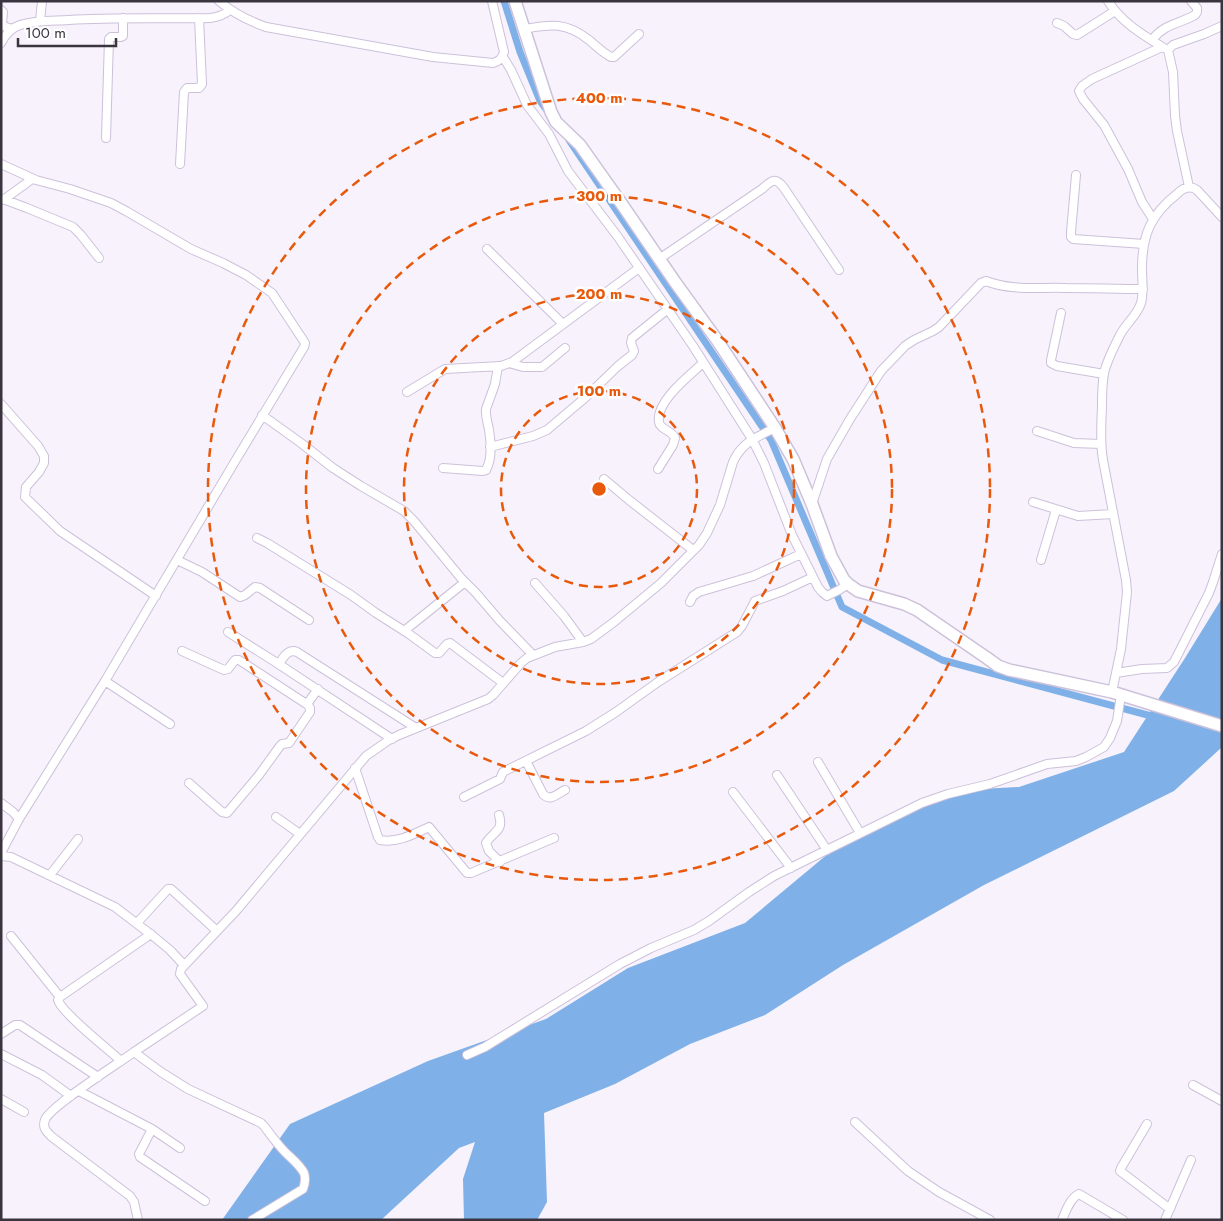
<svg xmlns="http://www.w3.org/2000/svg" width="1223" height="1221" font-family="Jost,sans-serif">
<style>
.water{fill:#7fb1e8}
.lines{fill:none;stroke-linecap:round;stroke-linejoin:round}
.canal{stroke:#7fb1e8;stroke-width:7}
.street-casing{stroke:#cdc1da;stroke-width:10}
.secondary-casing{stroke:#cdc1da;stroke-width:14}
.street{stroke:#fff;stroke-width:8}
.secondary{stroke:#fff;stroke-width:11}
.ring{fill:none;stroke:#e8590c;stroke-width:2.5;stroke-dasharray:9 6}
.centre{fill:#e8590c;stroke:#fff;stroke-width:2.5}
.ring-label{font-size:15px;text-anchor:middle;font-weight:bold;fill:#e8590c;stroke:#fff;stroke-width:5;stroke-linejoin:round;paint-order:stroke}
</style>
<rect width="100%" height="100%" fill="#f7f2fc"/>
<!-- water -->
<path class="water" d="M1222 598 1221 748 1174 791 984 885 843 965 765 1015 690 1044 615 1084 544 1113 547 1202 537 1220H464L463 1179 475 1142 459 1148 381 1220H222L290 1124 428 1061 546 1019 628 968 745 923 847 838 942 791 1019 787 1124 752 1185 658Z"/>
<g class="lines">
<!-- canal -->
<path class="canal" d="M504 1 520 52 540 101 548 112
M569 140 771 440 842 607 942 660 1155 717"/>
<!-- street casing -->
<g class="street-casing">
<path id="street" d="M219 1C233 13 249 21 266 27L433 57 493 63C499 61 502 59 504 52L492 1
M1108 1C1122 23 1143 35 1164 48
M1 10 3 12 2 24 3 26 12 29
M40 21 42 1
M1057 23 1064 26 1073 34 1077 35 1115 11
M524 29C552 24 566 22 589 40 596 46 603 53 611 57H614L639 34
M1152 40C1164 24 1179 24 1195 15L1197 12V8L1191 1
M1 43C5 35 11 28 20 25 36 20 52 21 69 20 116 17 163 19 210 18 218 17 224 15 230 10
M503 57 511 70 527 105 549 134 568 171 618 237 693 346 752 439 764 463 792 535 818 587 822 592 827 596 839 590 848 584
M106 138 109 39 111 37H121L123 36V18
M1 164 36 180 70 189 111 203 126 211 191 249 223 263 246 275 272 293 305 343 304 347 234 463 105 681 19 819 1 853
M180 164 184 92 187 88H199L202 84 199 18
M1076 175 1071 232V237L1073 239 1144 244
M1189 187 1177 131 1175 116 1173 72 1168 50 1173 45 1204 34 1222 26
M3 199 27 208 73 227 81 235 99 258
M1 200 6 198 32 179
M1153 219 1142 202 1128 169 1104 125 1083 99 1079 91 1082 86 1092 79 1162 47
M487 249 563 324
M659 259 762 189C771 181 775 176 784 188L839 270
M1061 313 1051 360V363L1057 366 1104 374
M509 363 523 367H542L565 348
M407 392 445 369 501 366 512 362 639 268
M1 404 38 446 44 456V463L39 472 26 487 25 497 60 531 156 596
M262 415 301 443 333 468 361 486 404 511 414 521 461 578 476 593 500 621 533 655
M1037 431 1074 443 1101 444
M490 447 533 436 547 430 586 397 618 366 632 355 634 351 631 343 632 338 668 309
M443 468 483 471 486 470C492 459 491 442 489 430 488 423 485 416 486 409L495 384 498 366
M658 469 673 445 675 438C672 430 660 430 659 422 655 402 690 375 703 363
M604 479 629 500 693 550
M1033 502 1078 516 1113 514
M812 504 827 459 850 419 881 371 905 346 914 340 933 331 939 327 981 283 986 281C1011 291 1039 287 1066 288 1092 288 1117 289 1143 289
M257 538 267 543 351 595 376 613 409 634 435 653H439L447 644 450 643 503 683
M177 560 202 572 240 597 245 595 255 587 260 588 309 620
M1041 560 1056 510
M535 583 564 616 583 642
M690 602 693 596 699 592 753 576 801 554
M404 631 465 582
M228 632 277 663 392 739
M182 651 224 670 228 669 235 660H239L305 703 307 704 318 689
M279 664C283 658 288 648 297 652L416 728
M1116 673 1142 669 1167 668 1174 662 1209 593 1213 582 1222 554
M105 681 170 724
M1112 692 1121 649 1127 592 1126 580 1103 460C1100 443 1101 425 1102 407 1102 396 1102 384 1104 373 1107 360 1114 347 1120 335 1126 323 1137 316 1141 303 1144 292 1142 281 1142 269 1142 236 1150 215 1177 194 1183 188 1190 185 1197 190L1222 217
M526 761 543 794C550 802 557 794 565 790
M818 762 860 833
M355 768 378 837 380 840C397 843 412 835 427 828L429 827 467 873H471L554 838
M777 775 827 850
M189 783 222 812 227 813 259 775 280 746 282 744 289 743 310 712V708L307 704
M733 792 791 868
M464 797 500 779 503 772 586 731 616 712 658 682 737 632 742 626 755 601 783 591 813 577
M1 803 13 812 19 819
M499 815C504 832 493 831 486 843L489 851 500 862
M276 817 300 834
M1 856 11 857 115 907 153 936 170 950 184 965
M50 875 78 839
M137 923 168 889H171L217 931
M11 936 60 997
M1 1034 15 1025H20L98 1077
M134 1052C119 1063 49 1107 45 1120 42 1128 47 1132 52 1137L130 1196 134 1202 138 1220
M1 1054 42 1075 71 1096
M467 1055 485 1047 620 964 651 948 694 930 709 921 749 892 774 876 922 803 948 794 990 784 1047 764 1076 761 1086 757 1104 747 1110 738 1117 721 1121 695
M121 1061C109 1050 61 1012 58 1000L60 997 151 934
M1193 1085 1222 1101
M79 1091 152 1129 180 1148
M1 1099 24 1112
M855 1122 908 1171 939 1192 990 1220
M1147 1124 1121 1168 1120 1171 1170 1209
M152 1129 139 1154 140 1157 205 1201
M252 1220 303 1189C305 1184 306 1179 304 1173 300 1165 291 1158 285 1152 277 1144 271 1135 264 1126L261 1123 188 1089 161 1072 134 1052 203 1006 180 974 181 969 236 911 366 756 389 740 399 735 488 699 493 695 521 663 527 658 555 647 583 642 591 639 614 622 661 583 699 545 707 533 720 505 733 462C742 442 757 437 775 428
M1062 1220C1066 1211 1070 1198 1079 1194L1123 1220
M1165 1220 1191 1160"/>
</g>
<!-- secondary casing -->
<g class="secondary-casing">
<path id="secondary" d="M515 1 551 112 556 122 580 145 621 203 675 282 717 340 775 428 793 459 812 504 831 556 844 580 848 584 858 591 904 604 917 610 987 658 998 666 1009 670 1112 692 1222 726"/>
</g>
<!-- street -->
<use href="#street" class="street"/>
<!-- secondary -->
<use href="#secondary" class="secondary"/>
</g>
<!-- distance rings -->
<g class="ring">
<circle cx="599" cy="489" r="98"/>
<circle cx="599" cy="489" r="195"/>
<circle cx="599" cy="489" r="293"/>
<circle cx="599" cy="489" r="391"/>
</g>
<circle cx="599" cy="489" r="8" class="centre"/>
<g class="ring-label">
<text x="599" y="103">400 m</text>
<text x="599" y="201">300 m</text>
<text x="599" y="299">200 m</text>
<text x="599" y="396">100 m</text>
</g>
<!-- border -->
<rect width="1223" height="1221" fill="none" stroke="#39343e" stroke-width="5"/>
<!-- scale -->
<path d="M18 38v8h98v-8" fill="none" stroke="#39343e" stroke-width="2.5"/>
<text x="25" y="38" font-size="15" fill="#39343e" stroke="#ffffff" stroke-width="4" paint-order="stroke">100 m</text>
</svg>
